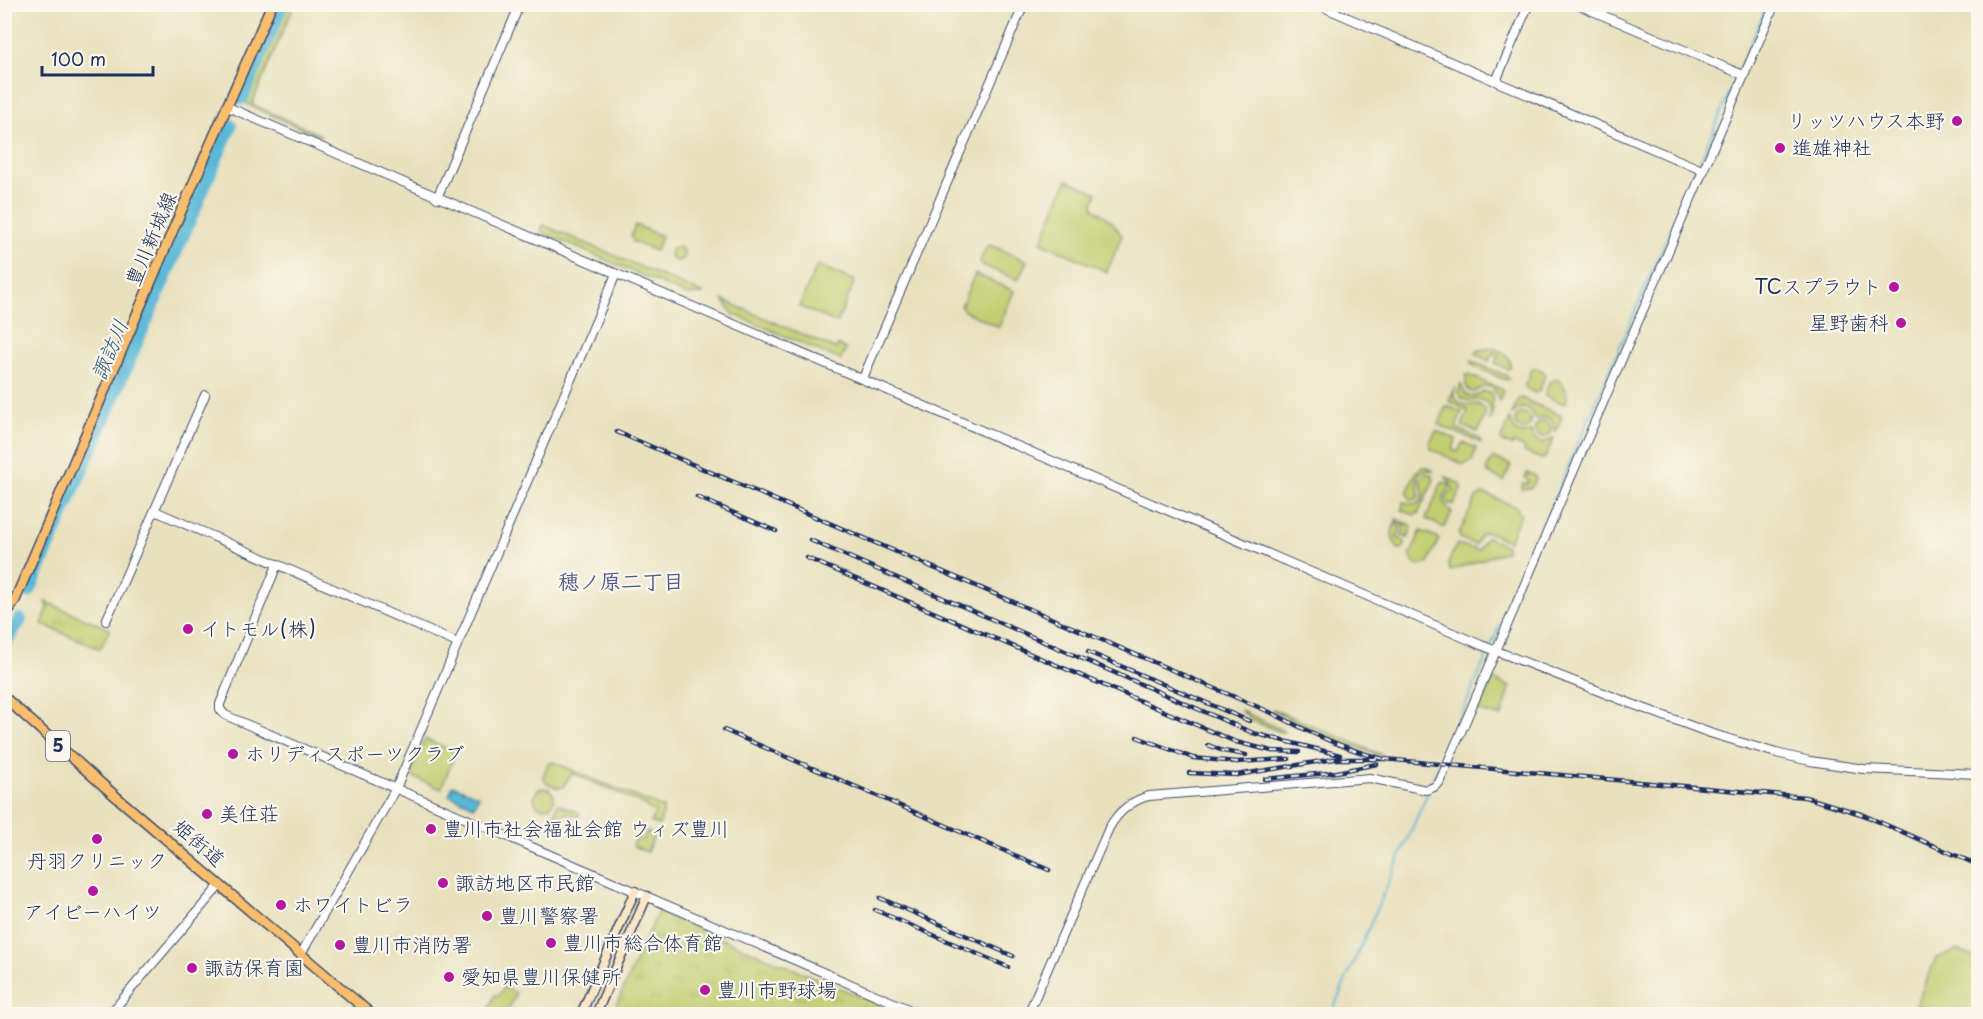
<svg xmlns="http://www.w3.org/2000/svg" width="1983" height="1019" font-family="'Playpen Sans','Klee One',sans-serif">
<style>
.grass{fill:#c1cd6f;stroke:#6e7e66;stroke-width:1.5}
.park{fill:url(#park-tufts);stroke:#6e7e66;stroke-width:1.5}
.water{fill:url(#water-waves);stroke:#3a739a;stroke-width:1.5}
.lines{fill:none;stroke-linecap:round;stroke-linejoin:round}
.stream{stroke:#59b7d7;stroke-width:2}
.river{stroke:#59b7d7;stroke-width:14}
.tertiary-casing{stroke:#3a4a6c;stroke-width:10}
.secondary-casing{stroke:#3a4a6c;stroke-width:11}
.primary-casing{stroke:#3a4a6c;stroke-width:12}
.tertiary{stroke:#fff;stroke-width:8}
.secondary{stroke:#fde5c5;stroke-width:8}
.primary{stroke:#f9be6d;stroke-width:9}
.rail-casing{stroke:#1b2f5e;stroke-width:4.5}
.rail{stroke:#fbf7ec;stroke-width:2;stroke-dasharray:7;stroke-linecap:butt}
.poi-dot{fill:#b5179e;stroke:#fbf7ec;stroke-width:2}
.labels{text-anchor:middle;stroke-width:4.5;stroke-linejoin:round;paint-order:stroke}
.shield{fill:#fbf7ec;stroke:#5e6b89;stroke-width:1.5}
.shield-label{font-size:18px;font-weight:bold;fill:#1b2f5e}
.poi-label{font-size:20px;fill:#1b2f5e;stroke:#fbf7ec;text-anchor:start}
.street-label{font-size:20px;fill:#1b2f5e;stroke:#fbf7ec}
.water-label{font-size:21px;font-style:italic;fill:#2e5882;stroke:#fbf7ec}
.neighbourhood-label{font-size:21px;font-weight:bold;fill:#505a8c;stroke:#fbf7ec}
</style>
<defs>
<pattern id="park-tufts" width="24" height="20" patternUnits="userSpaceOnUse" patternTransform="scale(1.5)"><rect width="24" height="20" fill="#c1cd6f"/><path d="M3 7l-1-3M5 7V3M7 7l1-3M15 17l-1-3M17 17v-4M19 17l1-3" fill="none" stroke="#a5b063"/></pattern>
<pattern id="water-waves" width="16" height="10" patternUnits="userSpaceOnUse" patternTransform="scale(1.5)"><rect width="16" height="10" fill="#59b7d7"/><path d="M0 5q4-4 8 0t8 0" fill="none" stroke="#4995b2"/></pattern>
</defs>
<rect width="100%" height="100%" fill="#fbf7ec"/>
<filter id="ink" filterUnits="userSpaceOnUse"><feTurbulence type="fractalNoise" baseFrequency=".0167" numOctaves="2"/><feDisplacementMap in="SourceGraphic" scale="12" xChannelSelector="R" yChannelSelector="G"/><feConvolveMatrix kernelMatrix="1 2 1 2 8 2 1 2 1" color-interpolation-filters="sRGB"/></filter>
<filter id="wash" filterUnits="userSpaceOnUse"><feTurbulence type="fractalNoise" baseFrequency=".008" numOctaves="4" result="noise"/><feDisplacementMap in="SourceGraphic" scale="24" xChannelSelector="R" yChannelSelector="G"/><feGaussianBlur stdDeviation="1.35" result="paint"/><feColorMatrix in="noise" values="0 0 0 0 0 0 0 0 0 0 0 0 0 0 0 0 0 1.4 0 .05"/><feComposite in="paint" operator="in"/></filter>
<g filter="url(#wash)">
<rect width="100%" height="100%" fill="#e9e1be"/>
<!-- grass -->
<path class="grass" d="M284 5H294L252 104 321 135 320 137 248 105 245 97Z
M1067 180 1097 193 1093 204 1094 208 1112 222 1122 235 1107 272 1041 242Z
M543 225 704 294 687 295 546 234 541 230Z
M635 225 661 236 656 251 633 242 631 236Z
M990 245 1027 261 1018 280 982 265 980 261 987 246Z
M670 254a7 7 0 1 1 14 0a7 7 0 1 1-14 0Z
M817 265 855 281 837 323 799 306Z
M975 274 1014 291 999 327 964 311 961 306Z
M723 300 836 349 838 345 846 349 841 360 733 314Z
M1490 348C1501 349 1512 356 1510 368L1508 369 1495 364 1498 355 1493 353 1489 361 1475 354 1476 351Z
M1471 361 1506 375 1509 379 1505 380 1472 365Z
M1537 368 1543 371 1545 375 1539 391 1536 393 1526 389 1525 385 1531 370Z
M1466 375H1469L1501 389 1503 392 1499 401C1495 386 1490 382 1474 392L1469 391 1466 386Z
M1557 379C1565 384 1570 396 1565 404L1545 396 1549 382Z
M1461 384C1465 399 1472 399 1484 391L1492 393 1493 414 1490 421C1490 419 1491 412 1490 408 1483 390 1465 411 1458 392Z
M1455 386 1454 396C1460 407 1468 405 1478 404L1485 409V416L1478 432 1462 426 1468 411 1449 401Z
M1521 398 1562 416 1556 432 1552 420 1544 417 1536 419 1528 409 1521 408 1512 414 1518 400Z
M1446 406 1462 412 1456 428 1480 439 1481 443 1439 425Z
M1515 421a8 8 0 1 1 16 0a8 8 0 1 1-16 0Z
M1510 419 1515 431 1523 434 1531 432C1535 444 1545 445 1554 437L1545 458 1541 459 1524 452 1525 448 1514 443 1512 446 1502 442 1501 438Z
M1535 429a8 8 0 1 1 16 0a8 8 0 1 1-16 0Z
M1436 431 1456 439 1453 450 1458 452 1461 445 1465 443 1476 448 1472 461 1464 465 1431 449 1429 443Z
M1492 458H1495L1511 465 1504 481 1488 473 1487 468Z
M1422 467H1427L1434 471C1410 469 1419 481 1419 496L1415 500 1410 499 1407 493 1416 472Z
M1527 473 1534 475 1536 479 1531 488 1521 489 1523 483 1527 484 1529 481 1525 478Z
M1427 474 1432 475 1434 480 1418 514 1414 515 1402 510 1403 502 1417 504C1427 497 1422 490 1420 480L1423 475Z
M1446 477 1461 485V490L1454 504H1449L1446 501V497L1454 490Z
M1444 482 1449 485 1450 489 1444 495 1443 502 1452 512 1445 527H1442L1426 519 1441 484Z
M1482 494H1486L1516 507 1521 514 1509 541 1487 532 1481 534 1475 545 1460 538 1459 534 1476 498Z
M1396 519 1412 526 1408 538 1401 536 1405 526 1396 522Z
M1395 524 1401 527 1397 537 1406 543 1402 550H1399C1393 542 1389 533 1395 524Z
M1421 531 1437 537 1439 539 1428 563 1419 566 1414 563 1410 555Z
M1487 537 1506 546V551L1450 571 1448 563 1457 544 1478 550Z
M1273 709 1382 755V756L1338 742 1272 711Z
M1240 710 1284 731 1283 733 1253 721Z
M425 739 456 752 441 789 413 777 411 773Z
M553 762 663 808V814L659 825 650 822 656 812 648 809 647 806 572 773 563 787 558 788 546 783 543 776 548 764Z
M534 798a10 10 0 1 1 20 0a10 10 0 1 1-20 0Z
M558 804 580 813 579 817 568 813 559 816 554 814Z
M647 831 654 836 647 852 633 846 635 838 643 840Z
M1958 950 1978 959V1014H1917L1913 1013 1936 958Z
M504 987 516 993 506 1014H498L489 1008 495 995 499 996Z"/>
<!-- park -->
<path class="park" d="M46 602 110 629 100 649 42 624 48 608Z
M1493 679 1510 687 1502 717 1479 711Z
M658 912 902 1014H612Z"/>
<!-- water -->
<path class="water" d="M453 785 479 796 474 806 449 795Z"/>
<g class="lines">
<!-- stream -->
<path class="stream" d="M1739 70 1768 4
M1491 646 1737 75
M1430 786 1489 651
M1331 1014 1428 792"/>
<!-- river -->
<path class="river" d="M242 98 282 4
M29 591 230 126
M4 643 20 620"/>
</g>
</g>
<g filter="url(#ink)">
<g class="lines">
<!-- tertiary casing -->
<g class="tertiary-casing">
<path id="tertiary" d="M1316 4 1704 171
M1576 4 1743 75
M1496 81 1529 4
M228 107 1481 645 1632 704 1710 733 1776 753 1810 761 1864 769 1978 774
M437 198 520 4
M863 378 1024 4
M155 511 457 643
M277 565 220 704V709L225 715 920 1014
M106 621 205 395
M301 954 396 788 616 274
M110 1014 220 885
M1028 1014 1109 828C1118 812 1130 801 1149 796L1370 778 1426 790 1434 787 1439 783 1775 4"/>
</g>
<!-- secondary casing -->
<g class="secondary-casing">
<path id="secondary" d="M581 1014 635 891
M596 1014 647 896"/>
</g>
<!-- primary casing -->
<g class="primary-casing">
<path id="primary" d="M4 618 15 600 176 223 272 4
M4 697 113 794 371 1014"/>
</g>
<!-- tertiary -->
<use href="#tertiary" class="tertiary"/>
<!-- secondary -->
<use href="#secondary" class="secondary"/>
<!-- primary -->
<use href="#primary" class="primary"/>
<!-- rail casing -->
<g class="rail-casing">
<path id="rail" d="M617 432 1272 713C1309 732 1343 749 1384 759
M697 497 776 531
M810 540 1253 733 1340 755
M807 558 1236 742 1272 751 1299 752
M1088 652 1249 721
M724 730 1049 870
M1137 737 1193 758 1237 762 1289 759
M1208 745 1223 751 1246 755
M1189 773 1237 775 1334 759H1384L1805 797 1861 814 1978 865
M1265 779 1337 772 1377 764
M880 898 1013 956
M875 910 1008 967"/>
</g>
<!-- rail -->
<use href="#rail" class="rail"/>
</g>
</g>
<!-- markers -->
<g class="poi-dot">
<circle cx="1957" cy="121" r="6"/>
<circle cx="1780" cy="148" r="6"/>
<circle cx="1894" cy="287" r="6"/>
<circle cx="1901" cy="323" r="6"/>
<circle cx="188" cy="629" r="6"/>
<circle cx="233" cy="754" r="6"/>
<circle cx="207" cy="814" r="6"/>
<circle cx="431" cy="829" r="6"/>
<circle cx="97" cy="839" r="6"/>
<circle cx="443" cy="883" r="6"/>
<circle cx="93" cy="891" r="6"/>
<circle cx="281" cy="905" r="6"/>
<circle cx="487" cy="916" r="6"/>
<circle cx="551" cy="943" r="6"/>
<circle cx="340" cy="945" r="6"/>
<circle cx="192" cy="968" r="6"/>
<circle cx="449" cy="977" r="6"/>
<circle cx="705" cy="990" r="6"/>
</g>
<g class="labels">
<!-- shield labels -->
<rect class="shield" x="46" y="731" width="24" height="30" rx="4.5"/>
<g class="shield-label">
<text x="58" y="752">5</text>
</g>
<!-- poi labels -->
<g class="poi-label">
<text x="1945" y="128" text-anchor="end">リッツハウス本野</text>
<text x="1792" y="155">進雄神社</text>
<text x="1882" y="294" text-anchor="end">TCスプラウト</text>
<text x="1889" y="330" text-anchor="end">星野歯科</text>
<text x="200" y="636">イトモル(株)</text>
<text x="245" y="761">ホリディスポーツクラブ</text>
<text x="219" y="821">美住荘</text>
<text x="443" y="836">豊川市社会福祉会館 ウィズ豊川</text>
<text x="97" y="868" text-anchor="middle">丹羽クリニック</text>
<text x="455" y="890">諏訪地区市民館</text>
<text x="293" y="912">ホワイトビラ</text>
<text x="93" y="919" text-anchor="middle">アイビーハイツ</text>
<text x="499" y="923">豊川警察署</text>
<text x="563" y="950">豊川市総合体育館</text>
<text x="352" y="952">豊川市消防署</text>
<text x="204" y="975">諏訪保育園</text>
<text x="461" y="984">愛知県豊川保健所</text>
<text x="717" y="997">豊川市野球場</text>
</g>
<!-- street labels -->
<g class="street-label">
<text transform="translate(151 239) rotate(-67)" y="7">豊川新城線</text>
<text transform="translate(199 843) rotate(41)" y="7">姫街道</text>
</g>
<!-- water labels -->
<g class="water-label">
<text transform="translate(110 350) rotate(-67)" y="7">諏訪川</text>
</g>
<!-- neighbourhood labels -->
<g class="neighbourhood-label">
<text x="621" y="589">穂ノ原二丁目</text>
</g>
</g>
<!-- margin -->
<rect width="1983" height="1019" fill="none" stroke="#fbf7ec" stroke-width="24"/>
<!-- scale -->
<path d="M42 66v9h111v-9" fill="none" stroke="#1b2f5e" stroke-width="3"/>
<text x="51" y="66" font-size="18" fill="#1b2f5e" stroke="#fbf7ec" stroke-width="4.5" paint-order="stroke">100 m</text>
</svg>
